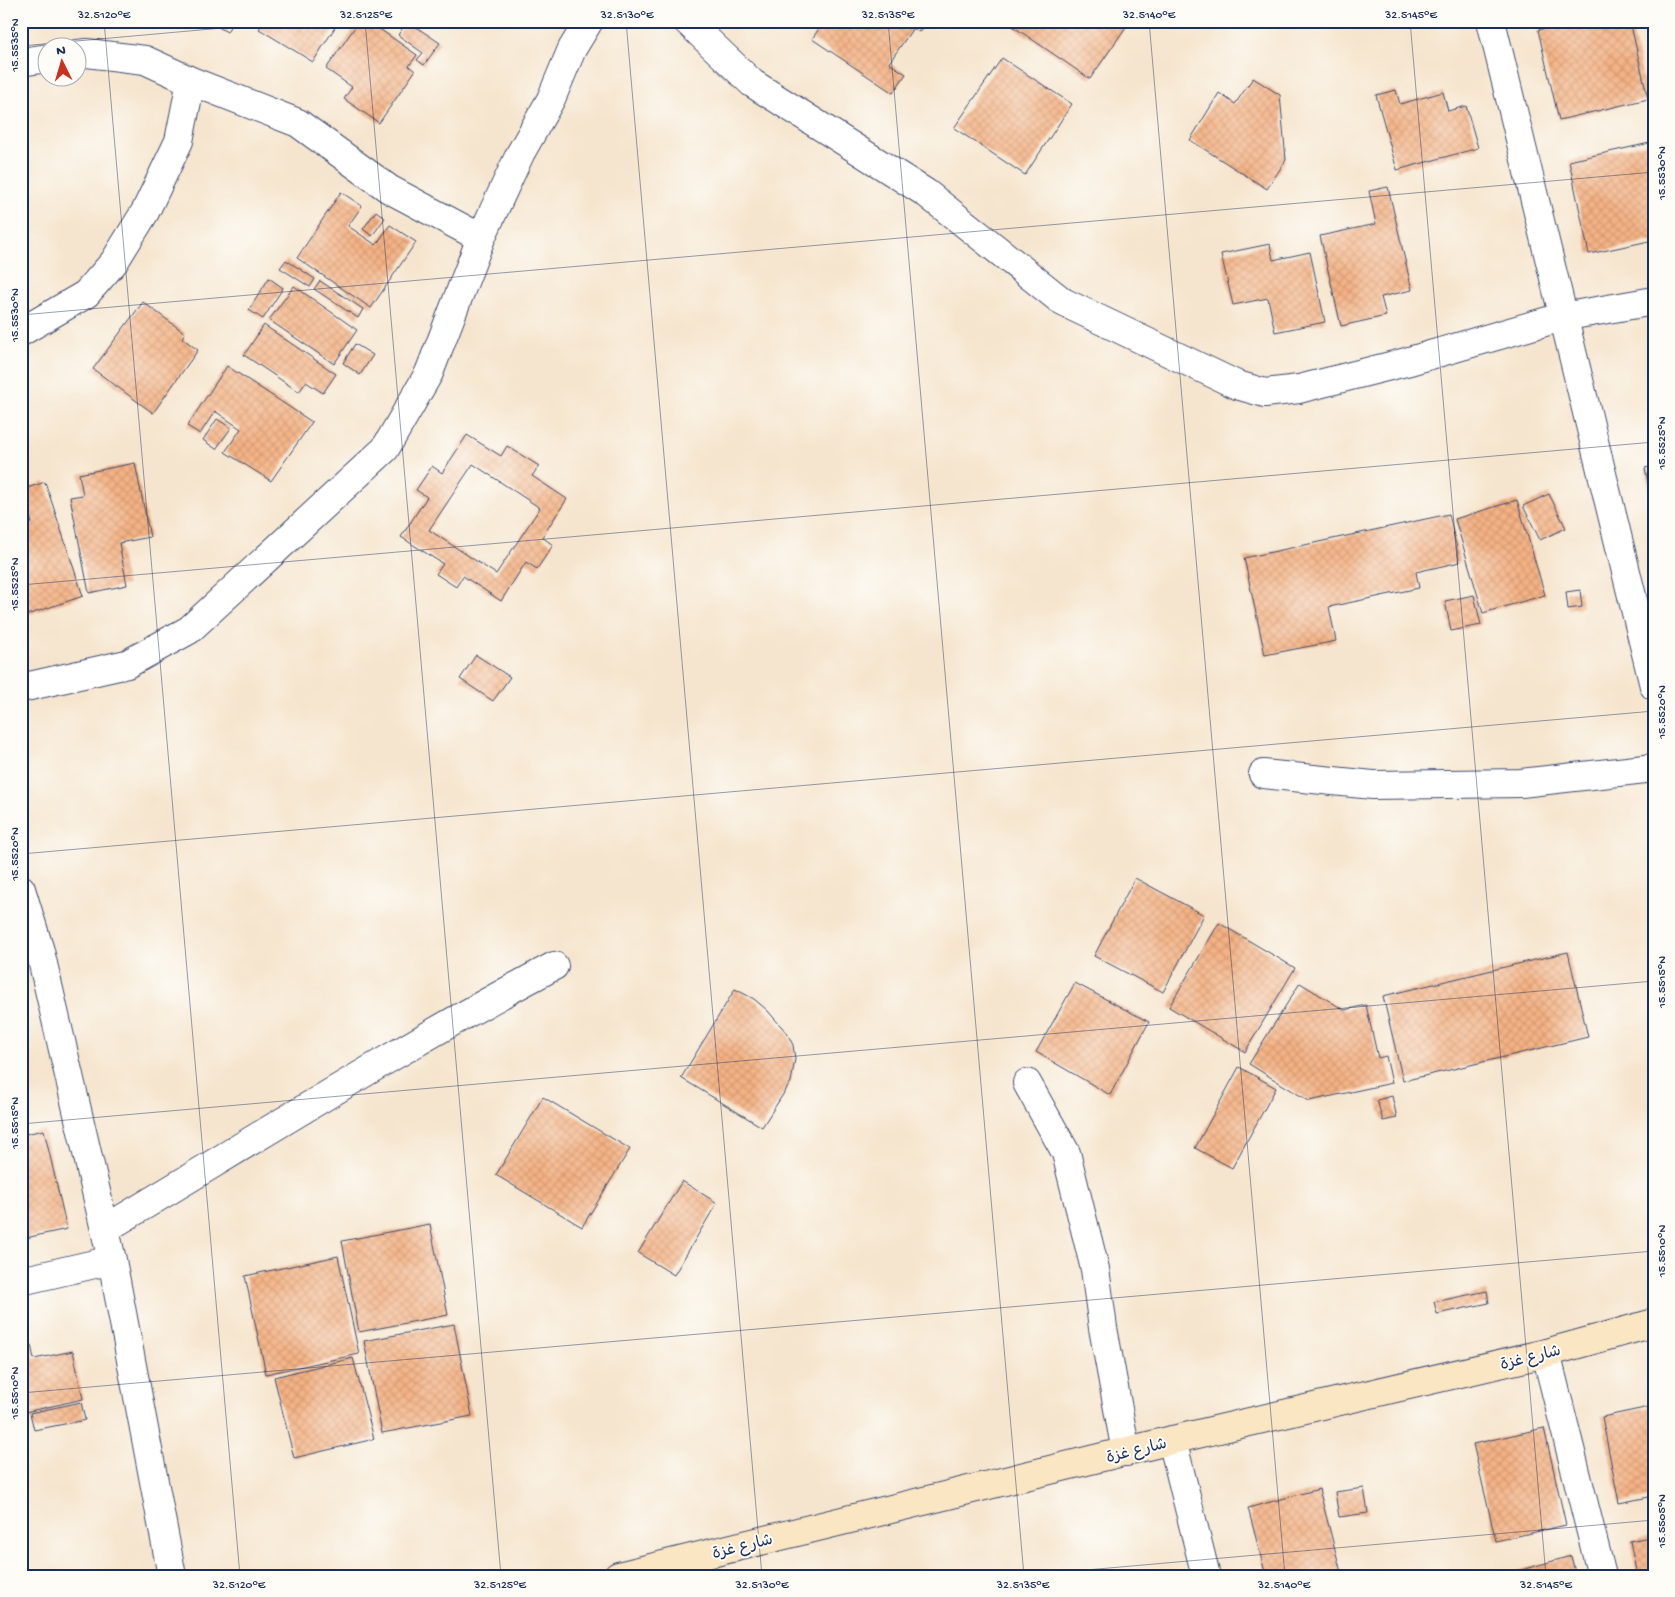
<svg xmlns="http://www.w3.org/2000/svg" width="1675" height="1597" font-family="'Gochi Hand','Playpen Sans Arabic',sans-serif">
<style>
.building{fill:url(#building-cross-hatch);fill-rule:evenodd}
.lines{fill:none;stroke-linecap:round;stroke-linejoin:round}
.street-casing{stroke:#3c4a6f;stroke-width:30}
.secondary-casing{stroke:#3c4a6f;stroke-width:30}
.street{stroke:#fff;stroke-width:28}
.secondary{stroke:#fbe6c4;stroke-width:28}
.ticks{fill:none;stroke:#1b2f5e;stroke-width:1;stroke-opacity:0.45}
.labels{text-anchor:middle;stroke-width:4;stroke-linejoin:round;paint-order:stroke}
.street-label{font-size:16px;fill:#1b2f5e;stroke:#fdfcf7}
.neatline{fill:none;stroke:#1b2f5e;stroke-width:2}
.ticks-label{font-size:12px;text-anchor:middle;fill:#1b2f5e}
</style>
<defs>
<pattern id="building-cross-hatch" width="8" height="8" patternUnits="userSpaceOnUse" patternTransform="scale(1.25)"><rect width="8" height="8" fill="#f5b284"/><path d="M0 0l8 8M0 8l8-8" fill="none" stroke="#d19974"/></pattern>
</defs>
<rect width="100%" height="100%" fill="#fdfcf7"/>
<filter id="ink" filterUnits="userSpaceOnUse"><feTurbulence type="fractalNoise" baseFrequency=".02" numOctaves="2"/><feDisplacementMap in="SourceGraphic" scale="10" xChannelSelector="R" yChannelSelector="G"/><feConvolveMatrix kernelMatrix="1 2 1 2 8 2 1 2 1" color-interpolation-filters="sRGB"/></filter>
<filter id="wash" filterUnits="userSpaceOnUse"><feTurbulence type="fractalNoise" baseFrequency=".0096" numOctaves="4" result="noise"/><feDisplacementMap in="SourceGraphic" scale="20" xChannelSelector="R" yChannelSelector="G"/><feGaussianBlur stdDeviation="1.12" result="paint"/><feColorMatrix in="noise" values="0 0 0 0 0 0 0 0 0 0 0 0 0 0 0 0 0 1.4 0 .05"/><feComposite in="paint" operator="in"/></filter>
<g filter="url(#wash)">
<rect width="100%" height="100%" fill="#f6e5ce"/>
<g id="blocks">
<!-- building -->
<path class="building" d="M208 21H233L227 32Z
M264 21H339L313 62 259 29Z
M359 21H368L417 55 409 66 415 71 379 123 344 99 352 87 326 69Z
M407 21 440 43 424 65 417 60 423 53 398 35Z
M824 21H926L919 32 913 28 889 63 906 74 893 93 812 39Z
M1013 21H1130L1090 79 1011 25Z
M1576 21H1630L1648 99 1559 120 1538 30Z
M1002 58 1072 104 1025 175 954 128Z
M1253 78 1280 95 1286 160 1267 189 1190 140 1219 93 1235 104Z
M1396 90 1400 104 1443 92 1448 111 1466 106 1478 148 1397 170 1376 95Z
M1654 142V240L1589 254 1569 161Z
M1388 187 1412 290 1381 297 1386 316 1341 326 1320 236 1376 224 1369 191Z
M341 192 362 206 348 226 376 245 390 225 416 242 371 308 297 258Z
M376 211 385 218 372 236 363 229Z
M1270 244 1273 260 1310 252 1325 322 1275 332 1268 298 1233 305 1221 254Z
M286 260 315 279 310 287 280 268Z
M269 278 283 288 263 319 249 310Z
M320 281 363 309 358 318 314 289Z
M294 286 357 330 334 364 269 320Z
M143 302 185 333 182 338 198 350 153 413 93 369Z
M264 325 336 374 323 393 306 382 299 392 244 355Z
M355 344 373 355 360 375 343 363Z
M227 366 312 422 271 481 225 452 241 429 215 411 200 434 187 426Z
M217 419 231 428 216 449 203 440Z
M467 435 501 456 507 446 539 466 532 476 567 499 542 537 553 545 537 569 526 562 501 601 463 576 456 587 436 574 443 564 401 537 427 497 416 490 432 466 442 473ZM473 464 540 508 496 574 429 530Z
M135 463 150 537 119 543 127 585 89 593 70 497 83 495 79 474Z
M1654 466V508H1653L1645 468Z
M45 482 83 596 24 616 21 607V526L32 523 21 490Z
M1549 494 1566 528 1540 540 1523 506Z
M1517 500 1545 595 1483 613 1455 519Z
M1449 514 1460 562 1416 572 1419 588 1329 607 1336 641 1265 655 1244 558Z
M1580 590 1582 607 1568 609 1566 592Z
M1474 595 1481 625 1451 631 1445 601Z
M476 655 510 677 493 701 460 679Z
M1135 878 1204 915 1163 992 1094 956Z
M1219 923 1295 968 1245 1052 1169 1007Z
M1568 952 1588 1037 1403 1081 1383 996Z
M1075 983 1149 1022 1110 1095 1036 1052Z
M1300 983 1344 1010 1366 1005 1378 1058 1386 1056 1392 1083 1309 1101 1249 1064Z
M735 989 754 999 767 1010 787 1033 793 1045 795 1059 791 1082 762 1127 681 1078Z
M1239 1067 1276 1088 1232 1168 1195 1148Z
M1392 1096 1397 1118 1383 1121 1377 1100Z
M543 1097 630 1149 582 1227 496 1175Z
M44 1130 67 1229 21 1239V1135Z
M682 1181 717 1203 674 1275 638 1253Z
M430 1224 448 1315 359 1332 342 1241Z
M338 1256 359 1354 266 1374 245 1276Z
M1487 1291 1489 1303 1437 1314 1434 1302Z
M454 1324 472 1416 382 1433 364 1341Z
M31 1345 34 1359 73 1351 83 1399 21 1413V1347Z
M353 1358 374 1439 294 1458 274 1377Z
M81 1402 85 1420 34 1430 30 1413Z
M1654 1406V1496L1619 1503 1602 1417Z
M1544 1428 1566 1525 1496 1541 1473 1444Z
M1364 1488 1368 1513 1339 1517 1335 1492Z
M1319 1489 1342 1576H1266L1248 1508Z
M1654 1536V1576H1637L1630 1541Z
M1571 1556 1576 1576H1503V1575Z"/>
</g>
</g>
<g filter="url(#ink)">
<use href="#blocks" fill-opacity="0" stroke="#3c4a6f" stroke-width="1"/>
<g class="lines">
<!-- street casing -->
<g class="street-casing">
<path id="street" d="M687 21 752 83 926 193 1063 302 1237 385 1265 393 1299 389 1406 362 1562 317 1654 301
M1491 21 1654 686
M78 54 87 53 145 60 191 81 298 123 389 189 481 238
M21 62 48 58
M21 332 86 294 114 262 145 212 179 141 191 81
M21 688 127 664 189 630 385 449 429 373 481 238 520 154 551 99 572 49 589 21
M1263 774 1373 785 1521 783 1654 768
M21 889 40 951 112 1260 172 1576
M1027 1083 1066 1153 1095 1269 1103 1328 1126 1452
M105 1229C254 1140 401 1047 554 966
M21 1281 112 1260
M1546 1353 1602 1576
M1172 1440 1206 1576"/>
</g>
<!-- secondary casing -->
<g class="secondary-casing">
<path id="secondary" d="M618 1576 1172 1440 1546 1353 1654 1323"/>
</g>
<!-- street -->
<use href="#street" class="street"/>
<!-- secondary -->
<use href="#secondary" class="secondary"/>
</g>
</g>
<!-- ticks -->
<path class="ticks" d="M104 21 240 1576M365 21 501 1576M626 21 762 1576M888 21 1024 1576M1149 21 1285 1576M1410 21 1546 1576M21 46 301 21M21 315 1654 172M21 585 1654 442M21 854 1654 711M21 1124 1654 981M21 1393 1654 1251M1018 1576 1654 1520"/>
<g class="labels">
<!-- street labels -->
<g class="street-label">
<text transform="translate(1530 1356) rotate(-14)" y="6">شارع غزة</text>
<text transform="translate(1136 1449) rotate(-14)" y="6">شارع غزة</text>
<text transform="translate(742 1545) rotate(-14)" y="6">شارع غزة</text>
</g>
</g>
<!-- margin -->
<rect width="1675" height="1597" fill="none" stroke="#fdfcf7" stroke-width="55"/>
<!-- north arrow -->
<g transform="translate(62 62) rotate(355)"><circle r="24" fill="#fdfcf7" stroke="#a3aaba"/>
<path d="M0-4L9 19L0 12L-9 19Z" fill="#c8321e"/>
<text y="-8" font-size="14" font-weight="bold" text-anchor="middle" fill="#1b2f5e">N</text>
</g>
<rect x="28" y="28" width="1620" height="1542" class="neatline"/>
<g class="ticks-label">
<text x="104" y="18">32.5120°E</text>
<text x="366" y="18">32.5125°E</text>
<text x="627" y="18">32.5130°E</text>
<text x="888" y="18">32.5135°E</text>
<text x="1149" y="18">32.5140°E</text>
<text x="1411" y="18">32.5145°E</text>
<text transform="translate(14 45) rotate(-90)" y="4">15.5535°N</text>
<text transform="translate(1661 173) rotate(-90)" y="4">15.5530°N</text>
<text transform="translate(14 315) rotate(-90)" y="4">15.5530°N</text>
<text transform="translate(1661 443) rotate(-90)" y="4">15.5525°N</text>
<text transform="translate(14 584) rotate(-90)" y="4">15.5525°N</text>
<text transform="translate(1661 712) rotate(-90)" y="4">15.5520°N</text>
<text transform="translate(14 854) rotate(-90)" y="4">15.5520°N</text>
<text transform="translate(1661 982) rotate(-90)" y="4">15.5515°N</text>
<text transform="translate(14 1123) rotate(-90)" y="4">15.5515°N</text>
<text transform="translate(1661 1251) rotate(-90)" y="4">15.5510°N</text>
<text transform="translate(14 1393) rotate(-90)" y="4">15.5510°N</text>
<text transform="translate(1661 1521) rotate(-90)" y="4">15.5505°N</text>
<text x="239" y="1588">32.5120°E</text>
<text x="500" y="1588">32.5125°E</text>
<text x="762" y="1588">32.5130°E</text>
<text x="1023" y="1588">32.5135°E</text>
<text x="1284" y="1588">32.5140°E</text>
<text x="1546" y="1588">32.5145°E</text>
</g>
</svg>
